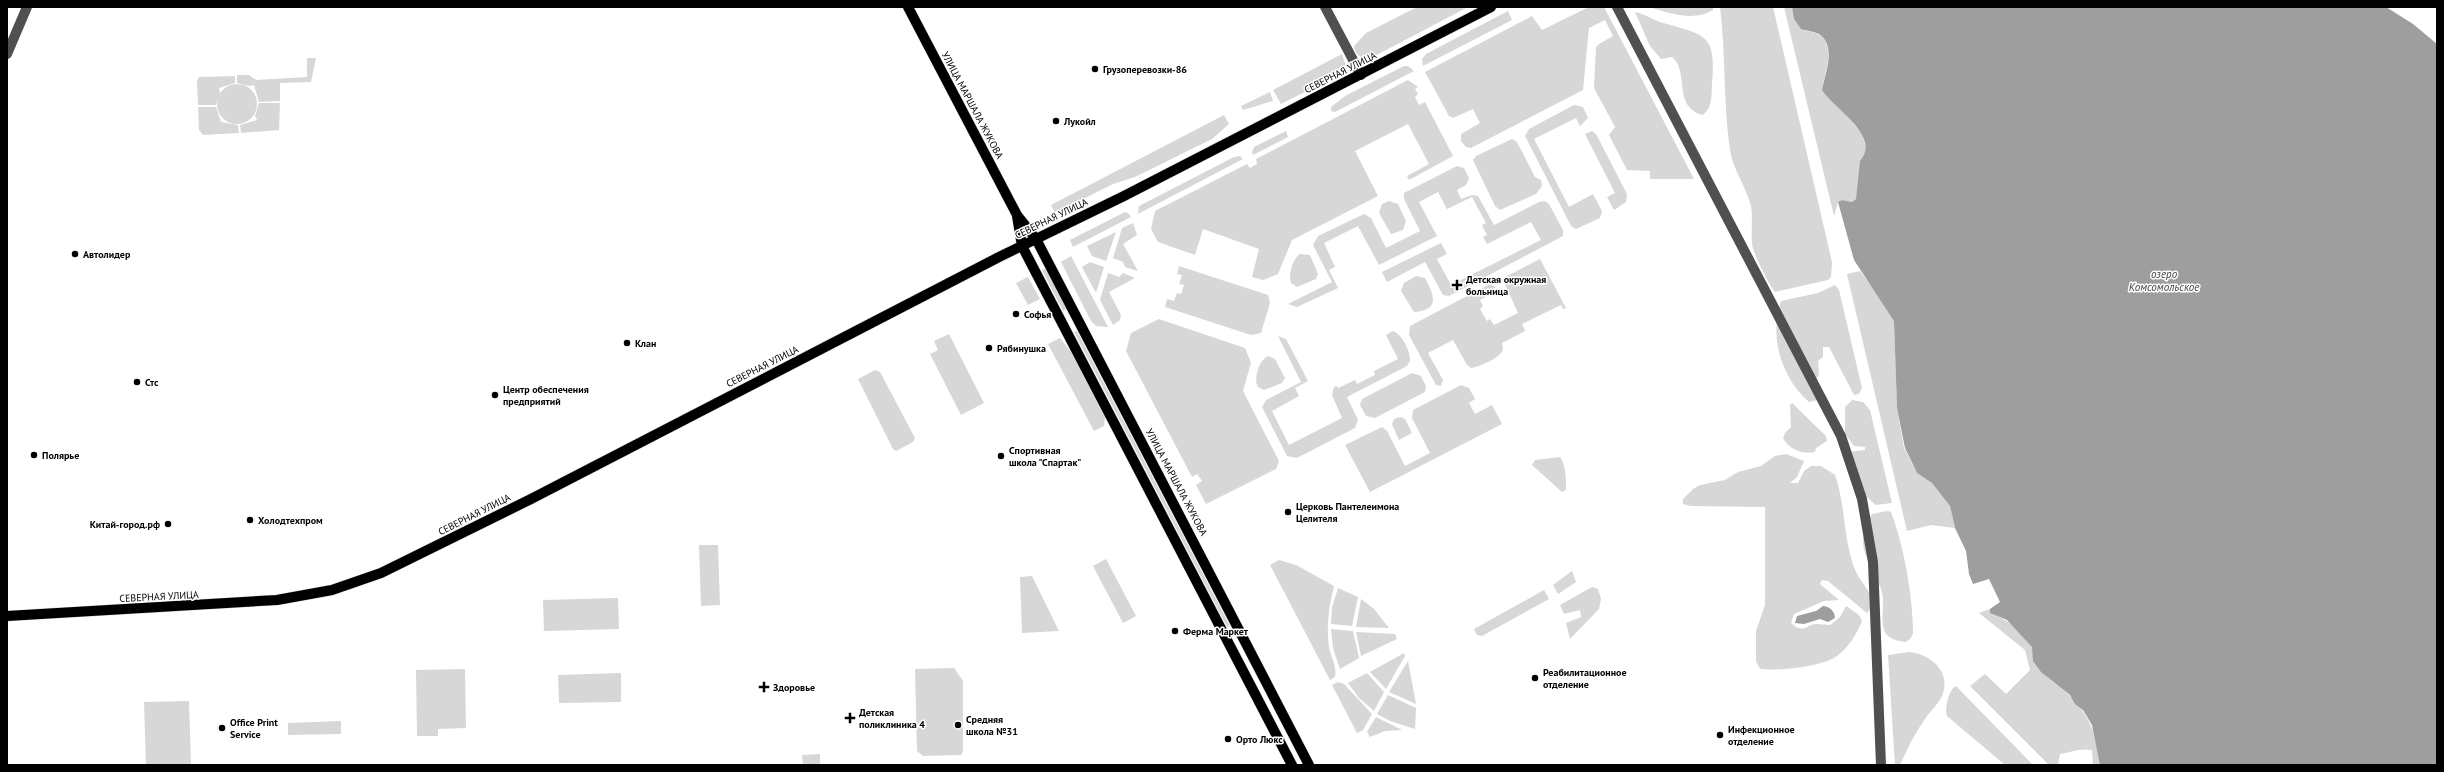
<svg xmlns="http://www.w3.org/2000/svg" width="2444" height="772" font-family="'PT Sans',sans-serif">
<style>
.green{fill:#d7d7d7}
.water{fill:#9e9e9e}
.lines{fill:none;stroke-linecap:round;stroke-linejoin:round}
.major-casing{stroke:#dbdbdb;stroke-width:11}
.minor{stroke:#505050;stroke-width:10}
.major{stroke:#000;stroke-width:10}
.poi-dot{fill:#000;stroke:#fff;stroke-width:1.5}
.labels{text-anchor:middle;stroke-width:3;stroke-linejoin:round;paint-order:stroke}
.poi-label{font-size:10px;font-weight:bold;fill:#000;stroke:#fff;text-anchor:start}
.street-label{font-size:10px;fill:#000;stroke:#fff}
.water-label{font-size:11px;font-style:italic;fill:#3f3f3f;stroke:#fff}
</style>
<rect width="100%" height="100%" fill="#fff"/>
<!-- green -->
<path class="green" d="M1417 7H1468L1369 59C1361 59 1355 54 1354 46L1366 33Z
M1589 7H1604L1694 179H1650V171L1627 170 1609 135 1615 127 1594 88 1596 47 1599 44 1613 36 1605 20 1589 28 1583 90 1471 148 1466 147 1461 141V134L1480 123 1473 109 1453 118 1449 116 1425 72 1532 16 1542 30Z
M1649 7H1713V10C1693 22 1669 13 1649 7Z
M1720 7H1773L1832 262 1831 277 1828 280 1775 292C1768 283 1753 254 1752 243 1751 231 1753 219 1751 206 1746 186 1733 170 1730 150 1723 103 1726 54 1720 7Z
M1784 7H1792L1794 19 1806 31C1840 34 1826 68 1822 90L1845 113 1862 134 1866 148 1856 199 1852 202 1842 200 1838 202 1834 216Z
M1508 11 1512 20 1423 66 1422 59 1426 54Z
M1635 12C1646 14 1652 20 1663 23 1707 35 1716 35 1712 84 1711 97 1713 106 1703 115 1672 107 1690 72 1672 57L1661 59 1650 46Z
M1342 54 1346 66 1340 74 1281 104 1273 90Z
M307 58H316L311 82 280 83V101L259 102 254 85 249 86 237 83V75H249L256 80 307 77Z
M1404 66H1408L1414 71 1335 112 1331 111V107L1345 96Z
M235 76V83L219 88 220 92 216 105H198L197 81 199 77Z
M1408 80 1418 87 1415 89 1418 94 1415 97 1419 105 1425 102 1453 156 1409 180 1407 176 1429 164 1408 124 1355 151 1378 196 1292 240 1278 274 1263 280 1252 277 1259 249 1203 229 1195 255 1158 242 1151 229 1155 211 1247 164 1250 168 1257 164 1256 159Z
M217 104a20 20 0 1 1 40 0a20 20 0 1 1-40 0Z
M1270 92 1273 101 1243 110 1241 106Z
M259 103H280L279 130 241 133 240 125 257 120 255 116Z
M1574 105 1583 107 1588 118 1580 126 1576 118 1534 139 1569 207 1593 194 1602 211 1600 218 1576 229 1571 226 1525 136 1529 129Z
M198 107H216L221 122 238 125 239 133 203 135 199 130Z
M1224 115 1229 124 1212 139 1135 177 1113 184 1055 213 1051 205Z
M1286 131 1288 137 1253 155 1252 152 1254 147Z
M1592 131 1596 134 1627 194 1626 202 1614 210 1607 197 1615 193 1585 134Z
M1512 139 1517 142 1535 177 1541 180 1542 186 1536 194 1500 210 1495 206 1473 160 1476 156Z
M1240 156 1243 159 1138 214 1139 206 1234 157Z
M1457 166 1464 168 1469 178 1466 185 1457 190 1461 199 1472 195 1478 196 1494 225 1539 202 1545 201 1549 204 1563 230V236L1449 296 1443 295 1425 262 1387 282 1382 272 1441 243 1447 254 1437 259 1451 285 1541 240 1531 222 1487 244 1483 237 1487 235 1482 225 1486 223 1472 197 1447 209 1438 192 1419 202 1437 236 1379 265 1358 226 1324 243 1335 267 1329 270 1338 288 1297 307 1288 304 1332 282 1313 245 1318 236 1364 214 1371 218 1386 248 1420 231 1404 199V193Z
M1389 201 1398 204 1406 221 1403 230 1391 234 1379 213 1382 204Z
M1125 212 1128 213 1131 217 1073 247 1070 240Z
M1133 223 1137 235 1123 244 1138 271 1125 267 1123 262 1113 258 1122 228Z
M1116 232 1106 261 1092 256 1087 246Z
M1300 254 1310 255 1318 274 1316 279 1297 287 1291 283C1288 275 1293 258 1300 254Z
M1071 256 1108 327 1096 326 1091 321 1061 262Z
M1540 259 1566 308 1563 309 1561 305 1522 324 1525 331 1502 343 1503 350C1500 358 1479 367 1471 368L1467 365 1453 340 1428 353 1443 380 1441 386 1436 385 1409 335 1410 326 1490 284 1495 287 1494 292 1480 300 1483 306 1480 309 1487 321 1490 319 1494 325 1518 313 1503 280 1505 277Z
M1090 262 1104 267 1096 293 1082 267Z
M1179 266 1268 295 1270 303 1261 333 1251 335 1165 307 1167 299 1174 301 1177 293 1181 294 1184 285 1179 284 1182 275 1177 274Z
M1046 268 1067 309 1063 311 1042 270Z
M1860 271 1891 313 1894 321 1897 408 1904 448 1917 473 1932 483 1950 506 1955 528 1931 525 1907 531 1847 274Z
M1108 273 1119 277 1123 273 1135 278 1109 292 1121 315 1120 320 1113 325 1100 300Z
M1416 276 1425 278C1434 295 1441 310 1414 312L1401 291 1404 283Z
M1028 277 1040 299 1028 305 1016 283Z
M1835 285 1839 290 1862 388 1859 394 1854 395 1829 347H1823V357L1818 361 1819 375 1814 382 1818 400 1809 402C1781 377 1769 337 1781 301L1818 293Z
M1159 319 1245 348 1251 363 1243 391 1279 461 1276 469 1206 504 1196 485 1202 481 1197 474 1192 477 1126 351 1131 333Z
M1077 331 1230 626 1227 627 1074 332Z
M1393 331C1402 334 1411 352 1410 361L1407 366 1347 397 1358 420 1355 428 1297 458 1287 456 1262 407 1266 400 1301 382 1278 336 1286 339 1308 381 1295 388 1299 396 1272 411 1289 445 1342 418 1332 395 1334 387 1337 386 1338 388 1355 380 1357 384 1375 375 1374 371 1398 359 1386 335Z
M949 334 984 403 961 415 930 354 938 350 934 341Z
M1060 338 1073 354 1105 417 1104 426 1094 431 1048 344Z
M1268 356 1275 359 1285 378 1282 383 1264 390 1258 387C1253 379 1259 360 1268 356Z
M875 370 880 372 915 438 913 442 896 451 893 449 858 379Z
M1412 373 1421 376 1426 386 1425 392 1375 418 1366 416 1360 405 1362 399Z
M1461 385 1469 388 1475 399 1469 403 1475 414 1492 405 1502 424 1370 492 1345 445 1382 427 1387 431 1405 466 1430 453 1412 418 1413 410Z
M1852 400 1863 402 1870 410 1892 503 1876 505C1858 491 1854 473 1848 452L1865 450V447L1854 446 1845 434V407Z
M1792 403 1826 436 1827 441 1816 448 1815 452C1802 455 1789 449 1783 438L1785 433 1791 427 1790 405Z
M1401 417 1405 419 1412 433 1399 440 1392 424 1394 419Z
M1786 454 1804 461 1797 477 1790 483H1798L1804 471 1811 466H1821L1835 475C1846 506 1843 542 1856 572 1862 585 1880 598 1867 613L1828 581 1822 580 1820 584 1839 600 1824 601 1794 614 1791 623C1805 635 1805 624 1817 624 1821 624 1825 625 1830 625L1840 617 1846 606 1859 615 1862 621C1857 634 1848 648 1837 656 1822 667 1778 671 1760 669L1756 661V631L1765 605V507L1691 506 1683 504V499L1693 489 1700 485 1725 480 1738 472 1761 466 1775 456Z
M1560 457C1566 464 1566 481 1566 490L1562 492 1532 465 1535 460Z
M1887 511 1891 512C1904 546 1913 597 1913 633L1911 638 1906 642C1869 639 1889 610 1881 589 1870 559 1852 546 1872 514Z
M699 545H718L720 605 701 606Z
M1106 559 1136 616 1123 623 1093 566Z
M1279 560 1296 565 1334 586C1329 606 1326 626 1329 647 1331 658 1337 666 1335 677L1330 680 1270 565Z
M1572 571 1576 582 1558 594 1553 585Z
M1032 576 1059 631 1022 633 1020 577Z
M1592 587 1598 589 1601 599 1599 609 1570 639 1566 623 1581 617 1580 610 1564 614 1560 605Z
M1338 588 1358 597 1352 626 1331 624 1332 607Z
M1544 590 1549 599 1482 636 1477 635 1474 629Z
M618 598 619 629 544 631 543 600Z
M1361 599 1374 609 1389 628 1356 627Z
M1990 609V613C2005 619 2023 630 2032 646 2036 655 2032 661 2041 671 2049 680 2060 686 2069 695 2091 717 2096 734 2100 765H2093L2092 750C2082 748 2070 752 2060 754L2058 765H2049L1970 686 1985 674 2006 694 2030 670 2025 650 1979 613Z
M1331 629 1353 631 1359 658 1340 669 1333 648Z
M1356 632 1395 634 1397 639 1361 656Z
M1909 652C1931 654 1952 672 1942 696 1938 705 1930 711 1925 719 1915 733 1907 749 1900 765H1895L1888 655Z
M1404 653 1405 656 1386 689 1370 672Z
M1408 661 1416 704 1389 692Z
M954 668 963 681V752L961 755 923 756 917 751 915 669Z
M465 669 466 728 438 729V736H417L416 670Z
M621 673V702L559 703 558 675Z
M1367 673 1384 692 1374 711 1359 698 1348 683Z
M1338 682 1344 684 1372 714 1363 730 1357 733 1332 685Z
M1956 686 2033 765H2005L1947 716C1944 709 1949 689 1956 686Z
M1388 695 1416 708 1415 729 1390 721 1377 714Z
M189 701 191 765H146L144 702Z
M1376 717 1402 730 1385 731 1370 737 1367 732Z
M341 721V734L288 735V723Z
M820 754V765H803L802 755Z"/>
<!-- water -->
<path class="water" d="M1792 7H2386L2413 24 2437 44V765H2100L2092 725 2083 710 2075 704 2070 695 2041 672 2033 661 2032 647 2007 620 1990 613V609L2000 602 1989 579 1973 584 1969 574 1966 551 1955 528 1950 506 1932 483 1917 473 1905 448 1897 408 1894 321 1854 260 1838 202 1842 200 1852 202 1856 199 1860 161C1882 136 1833 108 1822 90 1825 74 1837 46 1819 34 1813 31 1807 31 1801 29L1794 19Z
M1823 606C1829 606 1835 611 1835 618L1828 622 1820 619 1804 624 1795 623 1797 616 1816 611Z"/>
<g class="lines">
<!-- major casing -->
<g class="major-casing">
<path id="major" d="M908 7 1017 215 1036 239 1309 765
M1017 216 1022 246 1292 765
M7 616 277 600 332 590 381 573 531 499 999 257 1124 196 1491 7"/>
</g>
<!-- minor -->
<path class="minor" d="M1325 7 1361 75
M1617 7 1841 436 1862 499 1873 562 1881 765
M7 54 27 7"/>
<!-- major -->
<use href="#major" class="major"/>
</g>
<!-- markers -->
<g class="poi-dot">
<circle cx="1095" cy="69" r="4"/>
<circle cx="1056" cy="121" r="4"/>
<circle cx="75" cy="254" r="4"/>
<path d="M1455 279h4v4h4v4h-4v4h-4v-4h-4v-4h4z"/>
<circle cx="1016" cy="314" r="4"/>
<circle cx="627" cy="343" r="4"/>
<circle cx="989" cy="348" r="4"/>
<circle cx="137" cy="382" r="4"/>
<circle cx="495" cy="395" r="4"/>
<circle cx="34" cy="455" r="4"/>
<circle cx="1001" cy="456" r="4"/>
<circle cx="1288" cy="512" r="4"/>
<circle cx="250" cy="520" r="4"/>
<circle cx="168" cy="524" r="4"/>
<circle cx="1175" cy="631" r="4"/>
<circle cx="1535" cy="678" r="4"/>
<path d="M762 681h4v4h4v4h-4v4h-4v-4h-4v-4h4z"/>
<path d="M848 712h4v4h4v4h-4v4h-4v-4h-4v-4h4z"/>
<circle cx="958" cy="725" r="4"/>
<circle cx="222" cy="728" r="4"/>
<circle cx="1720" cy="735" r="4"/>
<circle cx="1228" cy="739" r="4"/>
</g>
<g class="labels">
<!-- poi labels -->
<g class="poi-label">
<text x="1103" y="73">Грузоперевозки-86</text>
<text x="1064" y="125">Лукойл</text>
<text x="83" y="258">Автолидер</text>
<text x="1466" y="283">Детская окружная<tspan x="1466" dy="12">больница</tspan></text>
<text x="1024" y="318">Софья</text>
<text x="635" y="347">Клан</text>
<text x="997" y="352">Рябинушка</text>
<text x="145" y="386">Стс</text>
<text x="503" y="393">Центр обеспечения<tspan x="503" dy="12">предприятий</tspan></text>
<text x="1009" y="454">Спортивная<tspan x="1009" dy="12">школа "Спартак"</tspan></text>
<text x="42" y="459">Полярье</text>
<text x="1296" y="510">Церковь Пантелеимона<tspan x="1296" dy="12">Целителя</tspan></text>
<text x="258" y="524">Холодтехпром</text>
<text x="160" y="528" text-anchor="end">Китай-город.рф</text>
<text x="1183" y="635">Ферма Маркет</text>
<text x="1543" y="676">Реабилитационное<tspan x="1543" dy="12">отделение</tspan></text>
<text x="773" y="691">Здоровье</text>
<text x="859" y="716">Детская<tspan x="859" dy="12">поликлиника 4</tspan></text>
<text x="966" y="723">Средняя<tspan x="966" dy="12">школа №31</tspan></text>
<text x="230" y="726">Office Print<tspan x="230" dy="12">Service</tspan></text>
<text x="1728" y="733">Инфекционное<tspan x="1728" dy="12">отделение</tspan></text>
<text x="1236" y="743">Орто Люкс</text>
</g>
<!-- street labels -->
<g class="street-label">
<text transform="translate(1340 72) rotate(-27)" y="4">СЕВЕРНАЯ УЛИЦА</text>
<text transform="translate(973 105) rotate(62)" y="4">УЛИЦА МАРШАЛА ЖУКОВА</text>
<text transform="translate(1051 218) rotate(-26)" y="4">СЕВЕРНАЯ УЛИЦА</text>
<text transform="translate(762 366) rotate(-27)" y="4">СЕВЕРНАЯ УЛИЦА</text>
<text transform="translate(1177 482) rotate(62)" y="4">УЛИЦА МАРШАЛА ЖУКОВА</text>
<text transform="translate(474 514) rotate(-27)" y="4">СЕВЕРНАЯ УЛИЦА</text>
<text transform="translate(159 596) rotate(-3)" y="4">СЕВЕРНАЯ УЛИЦА</text>
</g>
<!-- water labels -->
<g class="water-label">
<text x="2164" y="278">озеро<tspan x="2164" dy="13">Комсомольское</tspan></text>
</g>
</g>
<!-- border -->
<rect width="2444" height="772" fill="none" stroke="#000000" stroke-width="16"/>
</svg>
